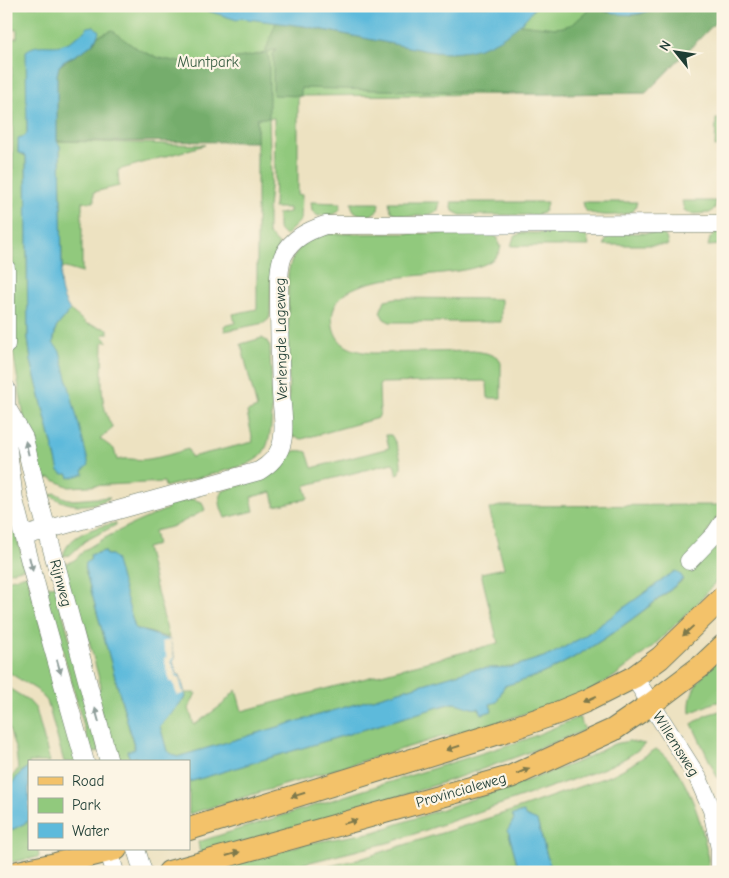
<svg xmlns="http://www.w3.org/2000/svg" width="729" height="878" font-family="'Comic Neue',sans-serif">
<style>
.green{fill:#91c97d;stroke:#588358}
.forest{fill:#74ad6c;stroke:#4a7550}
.water{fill:#5dbadb;stroke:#3e7c88}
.pier{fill:#ede2c1}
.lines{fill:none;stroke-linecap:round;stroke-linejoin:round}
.minor-casing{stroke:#677765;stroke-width:19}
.major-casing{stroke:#677765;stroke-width:24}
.minor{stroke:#fff;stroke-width:18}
.major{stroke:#f3c26a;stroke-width:22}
.oneway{fill:#8f9e9a}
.oneway2{fill:#7e794c}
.labels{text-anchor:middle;stroke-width:4.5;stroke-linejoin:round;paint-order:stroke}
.park-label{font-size:15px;fill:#3c6046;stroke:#fcf5e5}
.street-label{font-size:15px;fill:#1f3d34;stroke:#fcf5e5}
</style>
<rect width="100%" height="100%" fill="#fcf5e5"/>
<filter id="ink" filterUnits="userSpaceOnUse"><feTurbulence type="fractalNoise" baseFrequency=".02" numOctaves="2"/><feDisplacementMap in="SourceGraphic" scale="10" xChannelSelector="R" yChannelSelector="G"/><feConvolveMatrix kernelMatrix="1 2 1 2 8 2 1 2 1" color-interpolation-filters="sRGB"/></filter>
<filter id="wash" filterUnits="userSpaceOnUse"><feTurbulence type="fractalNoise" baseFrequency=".0096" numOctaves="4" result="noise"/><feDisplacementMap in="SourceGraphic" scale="20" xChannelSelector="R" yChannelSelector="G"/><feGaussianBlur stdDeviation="1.12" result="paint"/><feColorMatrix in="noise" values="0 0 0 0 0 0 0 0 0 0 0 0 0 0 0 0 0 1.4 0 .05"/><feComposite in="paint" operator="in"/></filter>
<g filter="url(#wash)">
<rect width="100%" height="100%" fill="#ede2c1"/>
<!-- green -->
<path class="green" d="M11 6H723V15L645 93 298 96V194L302 195 301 220 285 236 278 229V214L289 212V208H274L275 174 274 118H269L271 177 268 209V234L279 244 271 267 270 315 269 319 264 323 225 331 224 326 235 323 233 314 257 309V118L27 119V133L18 145V152L26 156 28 339 31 361 59 471 68 474 69 478 83 474 53 344 56 328 70 310 87 324 108 329V334H104L103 337 108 341 103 342C103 370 97 403 113 428L100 439 114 449 117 460C128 457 138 461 149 459 162 457 175 453 188 449L191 457 253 442 247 412 257 408 241 344 262 338 267 341 270 347C270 371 277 433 264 451 260 458 252 462 246 465L165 487 164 482 69 487 50 478 38 480 27 436 13 351V145L11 38H17V29L11 31Z
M716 119H723L722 146 715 147Z
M57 141 205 145 118 170 119 186 94 192V202H82V273L62 267 60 146Z
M682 201H716L715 208 710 213 692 214 684 210Z
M311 202 341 203 340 209 335 214 318 216 312 211Z
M389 202H440L438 210C431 218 399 218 391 211Z
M451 202H547L545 211 537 215H460L453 211Z
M583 202H637L634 210C626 217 593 217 585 210Z
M351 203H379L378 210 371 215C360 215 353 215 351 203Z
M716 232H723V245L708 246 710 238Z
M490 233 498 238 499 246H501C495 295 320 251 333 326 337 347 355 352 373 353L475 351 486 353 498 357 501 363V398H488L487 383 484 381 381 383 379 386 380 413 378 418 302 439 293 437 289 431 288 274C292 251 305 238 327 234Z
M521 233H579L587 237 589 246H511L514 237Z
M612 233H661L666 237 668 245H604L607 236Z
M396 298 501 299V322H390L384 319 380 312 385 300Z
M386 435H391C397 443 405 465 399 474L397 475 394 464 392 463 307 485 305 487 308 497 307 499 275 506 272 492 251 497 254 511 225 518C221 508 217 500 223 491 234 486 247 485 258 479 275 471 285 444 307 452L312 468 389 448Z
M55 493 65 498 73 500 108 497 110 498C90 508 69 508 50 495Z
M192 499 202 502 205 510 175 526 154 531 157 545 146 548 169 638 135 628 114 558 111 555H106L104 551 90 555 91 559 86 563 85 569 135 750 127 752 130 759 137 757 138 762H115L96 695 101 686 84 622 75 618 63 564C81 560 76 555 88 548 113 532 140 521 167 509L169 505Z
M9 505 25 568 6 573V506Z
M723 505V508L709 529 693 568 723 538V573L699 602 651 648 615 676 586 693 481 728 438 738 189 814V782L452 703C462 703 470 710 479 708L482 714 492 711 490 704 497 702 504 686C516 682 529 679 541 674 588 654 642 613 683 580L675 571 583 637 550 655 512 667 474 669 177 757 167 751 160 726 186 697 185 693H196L189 708 194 725 222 705 236 690 242 711 498 643 481 573 504 568 489 509 500 506Z
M116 523V525L85 541 70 555 63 556C68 534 96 527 116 523Z
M27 575 77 762H64L47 701 37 690 8 672 6 670V580Z
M55 585 100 751 91 753 60 640 42 589Z
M723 655V701L713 703 690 713C688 685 705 674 723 655Z
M6 689H10L28 700 36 709 50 762H29V768C14 772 14 788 6 798V785L18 769 16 751 6 720Z
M723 710V767L718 779 692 724 706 715Z
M579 717 585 730C460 782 330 818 200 854L198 842 527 739Z
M629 741 645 744C630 759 601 770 580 777L391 842 270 872H207L304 844 374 832 529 780 580 761 614 744Z
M656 749C687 768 708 835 709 872H567L550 866 549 863 537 821 525 816 523 812 513 815 514 819 508 830 517 863 506 872H306L363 858 511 811 612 775 629 766Z
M29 821V849H38L39 857 6 863V833Z"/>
<!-- forest -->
<path class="forest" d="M593 6 607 12 633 15 641 14 657 6H723V15L646 93 534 94 301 88V96L273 95V54L276 49 266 53 269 58V118H257V142L57 141V75L59 66 93 44 98 36 112 30C122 38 133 47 144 52 181 70 227 60 265 53L276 22 304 26 428 51C464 58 492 45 520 24L556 28 563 27 573 24Z"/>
<!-- water -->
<path class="water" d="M192 6H536C511 41 470 59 428 51L304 26 240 18 237 20Z
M595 6H657C639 19 614 16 595 6Z
M94 26 99 31C96 47 76 54 63 62L59 66 57 75V141L60 146 62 267C58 283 61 297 70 310L56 328 53 343 60 351 89 465 83 470 84 474 69 478 68 474H63L59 471 31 361 28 338 26 156 18 152V138L25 136 27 133 26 51C37 42 49 48 61 45 71 42 81 35 88 27Z
M105 551 106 555H111L115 558 135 628 170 640 175 659 173 661 177 675H180L186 697 160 726 167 751 177 757 474 669 512 667 550 655 583 637 675 571 681 575 683 579C642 613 589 653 541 674 529 679 516 682 504 686L497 702 490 704 492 711 482 714 479 708C470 710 462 703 452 703L189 782V762H138L136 757 130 759 127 751 135 749 85 569 86 563 91 559 90 555Z
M29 768V821L6 833C6 823 4 810 6 800 8 790 18 771 29 768Z
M524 812 525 816 537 821 550 866 567 872H506L517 863 508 830 514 819 512 815Z"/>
<!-- pier -->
<path class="pier" d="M170 640 174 658 171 660 176 677H179L182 690 185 693 177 696 173 682H170L164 658 167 657 162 642Z"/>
</g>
<g filter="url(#ink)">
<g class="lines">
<!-- minor casing -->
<g class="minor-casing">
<path id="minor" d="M6 268V345
M6 388 7 442 14 500 45 620 85 762
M7 408 24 438 37 493 109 762
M24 536 259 471C269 465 277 458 281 446 286 430 282 410 281 393 280 361 279 329 279 297 279 284 278 268 283 256 292 238 308 231 325 225L723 224
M689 561 715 534 723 522
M634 677 698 778 712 810 720 849V872
M108 849 115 872
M136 849 143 872"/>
</g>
<!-- major casing -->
<g class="major-casing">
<path id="major" d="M189 829 499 733 557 713 586 701 634 677 660 658 723 597
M18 872 56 864 116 849
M169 872 510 777 613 730 651 704 704 664 723 646"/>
</g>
<!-- minor -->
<use href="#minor" class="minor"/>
<!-- major -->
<use href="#major" class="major"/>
</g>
<!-- one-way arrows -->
<defs><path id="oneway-solid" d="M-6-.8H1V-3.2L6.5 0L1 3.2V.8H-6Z" transform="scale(1.25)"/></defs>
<g class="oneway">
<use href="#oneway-solid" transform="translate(27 448) rotate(-103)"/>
<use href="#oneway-solid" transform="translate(31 564) rotate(76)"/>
<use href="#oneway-solid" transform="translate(59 667) rotate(74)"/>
<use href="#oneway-solid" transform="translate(97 715) rotate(-105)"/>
</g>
<g class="oneway2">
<use href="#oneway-solid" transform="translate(688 631) rotate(137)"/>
<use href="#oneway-solid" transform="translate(590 699) rotate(155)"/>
<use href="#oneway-solid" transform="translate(453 748) rotate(163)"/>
<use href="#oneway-solid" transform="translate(523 771) rotate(-24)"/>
<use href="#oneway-solid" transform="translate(298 795) rotate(163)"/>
<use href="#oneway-solid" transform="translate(350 822) rotate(-16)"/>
<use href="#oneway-solid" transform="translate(233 854) rotate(-16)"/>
</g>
</g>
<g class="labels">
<!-- park labels -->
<g class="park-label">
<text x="208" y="67">Muntpark</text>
</g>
<!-- street labels -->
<g class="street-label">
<text transform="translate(281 339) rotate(-91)" y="5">Verlengde Lageweg</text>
<text transform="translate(61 583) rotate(75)" y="5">Rijnweg</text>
<text transform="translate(676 744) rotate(58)" y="5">Willemsweg</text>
<text transform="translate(461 790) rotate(-16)" y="5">Provincialeweg</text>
</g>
</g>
<!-- margin -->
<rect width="729" height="878" fill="none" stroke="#fcf5e5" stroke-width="25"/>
<!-- legend -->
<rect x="28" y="760" width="162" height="90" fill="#fcf5e5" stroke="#a4ab9e"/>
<rect x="38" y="777" width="25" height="8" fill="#f3c26a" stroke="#a4ab9e"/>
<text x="72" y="786" font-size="15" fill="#1f3d34">Road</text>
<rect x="38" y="798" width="25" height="15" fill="#91c97d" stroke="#a4ab9e"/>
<text x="72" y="810" font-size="15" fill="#1f3d34">Park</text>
<rect x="38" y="823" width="25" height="15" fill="#5dbadb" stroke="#a4ab9e"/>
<text x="72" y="836" font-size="15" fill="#1f3d34">Water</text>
<!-- north arrow -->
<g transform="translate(676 52) rotate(300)" stroke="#fcf5e5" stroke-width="4" paint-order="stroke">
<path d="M0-4L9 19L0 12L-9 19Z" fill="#1f3d34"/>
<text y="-8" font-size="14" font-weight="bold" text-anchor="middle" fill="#1f3d34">N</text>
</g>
</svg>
